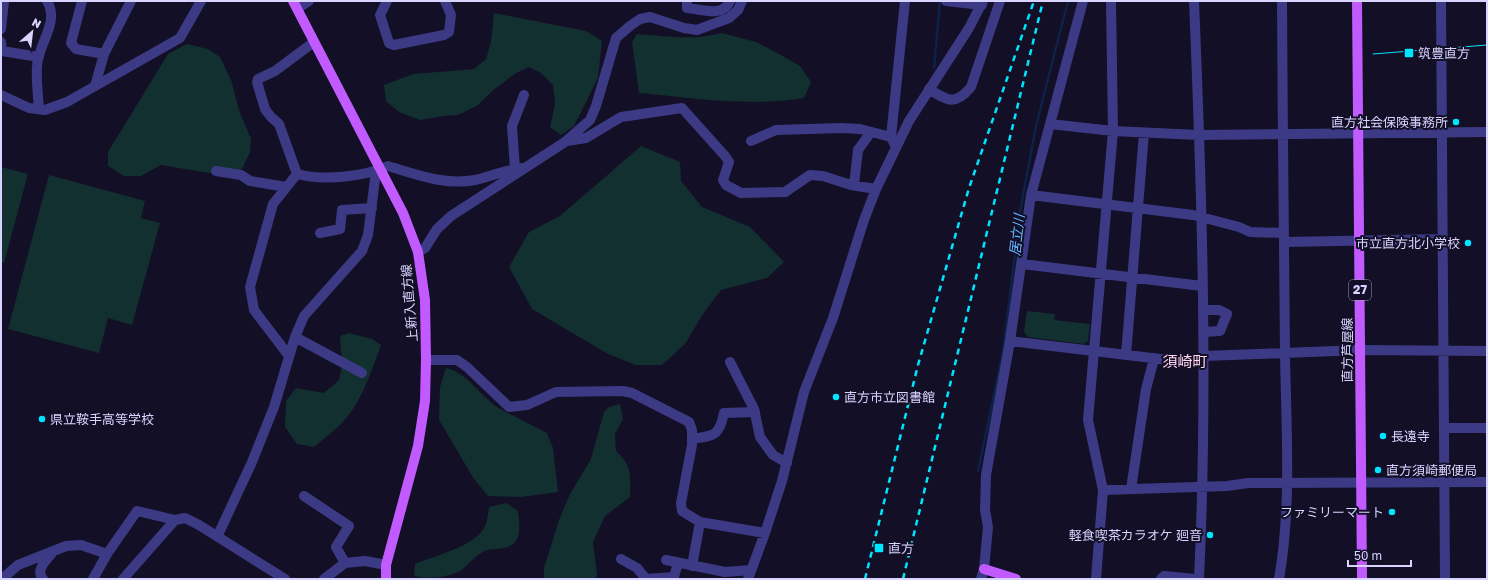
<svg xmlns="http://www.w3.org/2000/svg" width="1488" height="580" font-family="'Golos Text','Noto Sans JP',sans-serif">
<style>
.green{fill:#12302f}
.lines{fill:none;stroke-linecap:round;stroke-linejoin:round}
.stream{stroke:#0c2248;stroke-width:2.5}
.minor{stroke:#3d3a85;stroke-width:10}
.major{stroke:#c25bff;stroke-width:10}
.tram{stroke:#00e5ff;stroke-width:1}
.rail{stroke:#00e5ff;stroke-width:2.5;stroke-dasharray:6 5;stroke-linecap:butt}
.poi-dot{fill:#00e5ff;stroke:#130f26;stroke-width:1.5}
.labels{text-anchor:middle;stroke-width:4;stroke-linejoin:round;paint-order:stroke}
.shield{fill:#130f26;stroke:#9e99be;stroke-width:1}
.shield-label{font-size:12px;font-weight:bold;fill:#d9d4ff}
.poi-label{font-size:13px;fill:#d9d4ff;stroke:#130f26;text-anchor:start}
.street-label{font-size:13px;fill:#d9d4ff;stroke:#130f26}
.water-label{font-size:14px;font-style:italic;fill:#62b6ff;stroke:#130f26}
.quarter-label{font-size:15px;fill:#ffd6f0;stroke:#130f26}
</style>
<rect width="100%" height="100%" fill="#130f26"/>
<!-- green -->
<path class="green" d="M494 13 586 31 602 41 598 78 574 126 561 135 550 127 555 105 553 85 541 73 529 67 516 73 492 91 478 105 458 115 443 116 420 120 399 112 386 101 384 85 413 74 474 69 486 59 491 42Z
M722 33 756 42 781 55 800 66 811 82 804 98C751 107 692 98 639 93L632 42 637 34C669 36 690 41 722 33Z
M187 44 208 49 220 57 231 80 240 113 251 139 250 152 242 169 227 176 161 165 141 176H124L108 166V152L168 54Z
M641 146 680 162 681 181 702 207 750 227 784 262 767 278 721 290 703 314 685 344 662 365H636L608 354 532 309 509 267 529 232 560 216Z
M1 167 28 174 4 263 1 262Z
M49 175 145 201 141 218 160 223 132 325 108 318 99 353 8 329Z
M1027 311 1055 314 1054 320 1090 324 1088 341 1084 344 1028 337 1024 332Z
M349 333 372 339 381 345C372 370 361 404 342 423 333 432 323 439 314 447L297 444 285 427 286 401 296 388 324 393 339 380 342 364 340 336Z
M446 368C468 373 479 395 497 407 513 416 531 424 547 433L553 448 558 492 521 497 488 496 474 479 439 420 440 387Z
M620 404 623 419 615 434 616 451C633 467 630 474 630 497L605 516 593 542 597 575 595 579H544V568L559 520 570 494 591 459 604 412 609 407Z
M506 503 518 511C519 521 521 532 516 541 510 550 496 548 487 550 476 554 469 565 460 571 446 578 429 579 414 576L415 564C436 555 475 547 485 526 488 520 488 513 489 507Z"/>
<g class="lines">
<!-- stream -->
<path class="stream" d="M934 68 940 1
M978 471 1003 352 1020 212 1036 126 1068 1"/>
<!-- minor -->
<path class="minor" d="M82 1 71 43 76 49 104 54 95 86
M387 1 380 15 389 43 394 45 444 35 449 32 451 15 445 1
M687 1V8C701 9 723 18 730 1
M946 1 982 5
M1194 1C1202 194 1208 386 1199 579
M1441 1 1445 579
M298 8 309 1
M1 29 4 1
M1 42 2 51 39 57
M104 54 131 1
M929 89C948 101 955 106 971 87L1000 1
M1 95 29 108 45 110 67 102 180 38 201 1
M39 109C38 95 36 80 37 66 38 44 60 22 47 1
M1050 124 1113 131 1199 135 1487 132
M567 141 586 138 621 117 682 108 725 156 729 162 723 180 726 185 741 193 785 192 810 175 823 176 851 185 876 189
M751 141 776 130 842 128 860 129 891 137
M896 147 891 137 905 1
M515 169 512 126 524 95
M216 171 241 175 250 181 286 187
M297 174C323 181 363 177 388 166 415 174 446 186 475 180 491 177 506 169 523 168
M297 174 279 124 271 117 265 109 257 82 258 79 275 71 314 42
M854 185 858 150 871 132
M1031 195 1193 215 1239 227 1250 232 1284 233
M320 233 340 229 342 210 372 208
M1284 242 1443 239
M418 252 425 248 437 229 451 216 565 142 590 120 596 106 616 38 630 26 640 19 650 17 684 28 697 30 729 18 738 10 742 1
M1022 264 1202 286
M1203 310H1219L1227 314 1220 331 1203 332
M295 337 362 373
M1010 341 1194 363 1204 356 1361 350 1487 351
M1126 355 1144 133
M289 356 254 310 250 287 273 204 297 174
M426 360H457L467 367 509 407 527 405 556 392 623 391 632 393 689 422 692 430V445L681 503 682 511 700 522 765 533
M730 362 754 409 760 437 773 455 787 463
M1444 428H1487
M692 439C714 435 719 437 724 413L755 412
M1131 489 1146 389 1154 359
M1103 490 1227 486 1248 483 1487 482
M304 496 349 526 336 547 345 563
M218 535 252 462 274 407 295 337 304 316 362 251 368 235 375 179 380 169
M621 559 637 568 646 579 674 577 678 563
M666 560 725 572 751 570
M692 566 700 522
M2 579 18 565 66 546 81 545 107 554 137 511 175 520 185 518 199 525 285 579
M43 579C35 570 46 561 52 553
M93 579 107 554
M123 579 175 520
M324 579 345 563 365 561 386 565
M748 579 765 533 782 481 804 392 833 318 864 220 876 189 909 121 969 28 983 1
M981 579 984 569 988 527 985 510 986 475 1010 341 1031 195 1083 1
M1096 579 1103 490 1088 420 1113 131 1111 1
M1161 579 1164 576 1195 579
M1279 579C1292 504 1286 428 1285 352 1283 235 1283 118 1282 1"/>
<!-- major -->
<path class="major" d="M293 1 403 213 418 252 425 300 426 360 425 401 418 446 386 565V579
M1357 1 1362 579
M984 569 1016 579"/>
<!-- tram -->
<path class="tram" d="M1373 54 1487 45"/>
<!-- rail -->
<path class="rail" d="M865 579 918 365 969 188 1034 1
M903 579 1043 1"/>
</g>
<!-- markers -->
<g class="poi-dot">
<rect x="1404" y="48" width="10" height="10" rx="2"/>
<circle cx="1456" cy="122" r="4"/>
<circle cx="1468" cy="243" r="4"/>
<circle cx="836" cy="397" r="4"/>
<circle cx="42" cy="419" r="4"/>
<circle cx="1383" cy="436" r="4"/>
<circle cx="1378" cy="470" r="4"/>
<circle cx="1392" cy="512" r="4"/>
<circle cx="1210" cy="535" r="4"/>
<rect x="874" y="543" width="10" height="10" rx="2"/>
</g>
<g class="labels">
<!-- shield labels -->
<rect class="shield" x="1349" y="280" width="22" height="20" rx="3"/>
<g class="shield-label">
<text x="1360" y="294">27</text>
</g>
<!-- poi labels -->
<g class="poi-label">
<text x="1418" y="58">筑豊直方</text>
<text x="1448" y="127" text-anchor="end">直方社会保険事務所</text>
<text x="1460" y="248" text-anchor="end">市立直方北小学校</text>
<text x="844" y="402">直方市立図書館</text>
<text x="50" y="424">県立鞍手高等学校</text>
<text x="1391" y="441">長遠寺</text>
<text x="1386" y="475">直方須崎郵便局</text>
<text x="1384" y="517" text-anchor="end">ファミリーマート</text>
<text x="1202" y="540" text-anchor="end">軽食喫茶カラオケ 廻音</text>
<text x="888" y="553">直方</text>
</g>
<!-- street labels -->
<g class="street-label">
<text transform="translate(409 303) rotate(-95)" y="5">上新入直方線</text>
<text transform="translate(1347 350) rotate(-90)" y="5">直方芦屋線</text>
</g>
<!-- water labels -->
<g class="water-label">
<text transform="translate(1017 235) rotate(-83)" y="5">居立川</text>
</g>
<!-- quarter labels -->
<g class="quarter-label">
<text x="1185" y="367">須崎町</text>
</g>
</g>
<!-- border -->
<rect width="1488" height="580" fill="none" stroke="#d9d4ff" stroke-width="4"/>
<!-- north arrow -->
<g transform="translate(32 32) rotate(28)" stroke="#130f26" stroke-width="3" paint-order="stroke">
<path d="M0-3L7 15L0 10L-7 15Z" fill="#d9d4ff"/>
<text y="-6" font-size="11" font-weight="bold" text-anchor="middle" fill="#d9d4ff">N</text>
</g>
<!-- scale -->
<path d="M1348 560v6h63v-6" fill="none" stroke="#d9d4ff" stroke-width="2"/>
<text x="1354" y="560" font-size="12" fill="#d9d4ff" stroke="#130f26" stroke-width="3" paint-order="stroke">50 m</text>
</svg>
